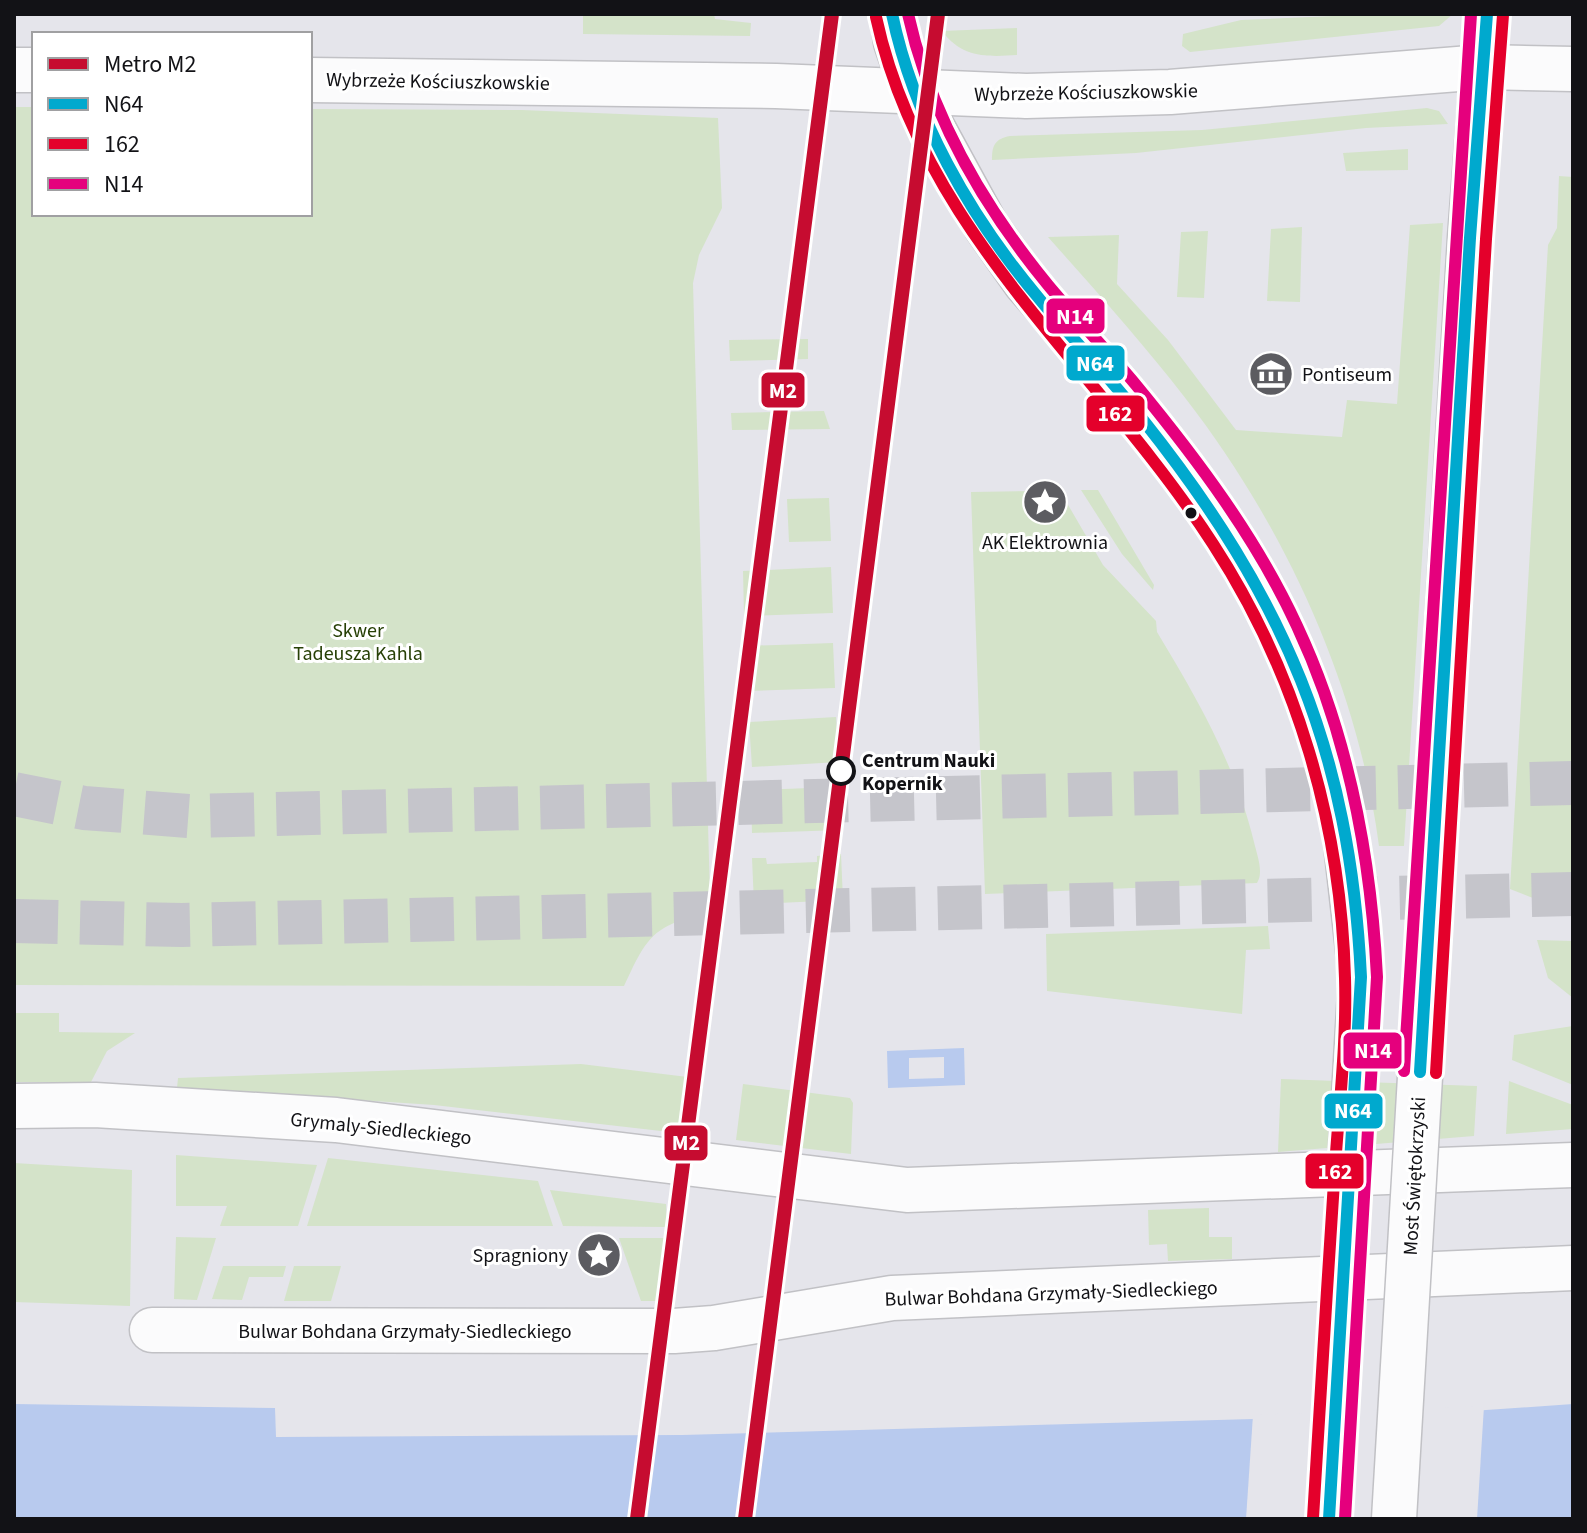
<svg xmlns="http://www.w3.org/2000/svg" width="1587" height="1533" font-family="'Source Sans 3',sans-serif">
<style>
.green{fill:#d4e3c9}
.water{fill:#b8caee;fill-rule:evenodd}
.pier{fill:#e5e5eb}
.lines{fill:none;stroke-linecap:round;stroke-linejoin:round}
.primary-tunnel{stroke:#c5c5cb;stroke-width:44;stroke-dasharray:44 22;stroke-linecap:butt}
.street-casing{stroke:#c1c1c5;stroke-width:47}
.secondary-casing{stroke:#c1c1c5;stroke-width:47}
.street{stroke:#fbfbfc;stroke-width:44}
.secondary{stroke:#fbfbfc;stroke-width:44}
.secondary-bridge-casing{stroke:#c1c1c5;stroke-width:47;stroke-linecap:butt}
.secondary-bridge{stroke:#fbfbfc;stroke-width:44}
.bus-1-casing{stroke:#fff;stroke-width:18}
.bus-2-casing{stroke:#fff;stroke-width:18}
.bus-3-casing{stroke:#fff;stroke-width:18}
.bus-1{stroke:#00a9ce;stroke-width:12}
.bus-2{stroke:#e4002b;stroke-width:12}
.bus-3{stroke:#e5007d;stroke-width:12}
.metro-1-casing{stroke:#fff;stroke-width:20}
.metro-1{stroke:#c60c30;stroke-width:14}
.bus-dot{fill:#121216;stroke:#fff;stroke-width:3}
.stop-dot{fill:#fff;stroke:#121216;stroke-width:4}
.labels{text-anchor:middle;stroke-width:6;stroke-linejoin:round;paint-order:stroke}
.street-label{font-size:20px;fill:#121216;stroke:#fff}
.poi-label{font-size:20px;fill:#121216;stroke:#fff;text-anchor:start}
.park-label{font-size:20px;fill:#274006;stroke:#fff}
.stop-label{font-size:20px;font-weight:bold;fill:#121216;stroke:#fff;text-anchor:start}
.line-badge{stroke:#fff;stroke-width:3}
.badge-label{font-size:22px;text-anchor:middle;font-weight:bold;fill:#fff}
</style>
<rect width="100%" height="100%" fill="#e5e5eb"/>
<!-- green -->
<path class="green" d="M583 14H714L715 19 751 23 750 36 583 34Z
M1378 14H1453L1439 26 1190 52 1182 46 1183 34 1241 20Z
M1017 28V55C987 57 962 58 942 31Z
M14 107H34V214H310V109L522 110 718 118 722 208 699 255 693 283 710 896C698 917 684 917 664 928 643 940 634 966 624 986L14 985Z
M1427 108 1439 111 1448 124 1366 128 1136 153 992 160C992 145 995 139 1010 136L1202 130Z
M1408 149V170L1346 171 1343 153Z
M1559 176 1573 177V914L1510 889 1548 245 1557 228Z
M1443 223 1404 846H1379C1358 685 1285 527 1186 399 1143 343 1095 290 1048 237L1119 235 1117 284 1168 340 1236 430 1342 437 1347 400 1397 404 1410 225Z
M1302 227 1300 302 1267 301 1271 229Z
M1208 231 1204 298 1177 297 1181 232Z
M808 339V359L730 361 729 340Z
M824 411 830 429 732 430 731 413Z
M1081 490H1098L1154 585 1153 590 1122 554Z
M1029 491 1031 507H1052L1053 491H1060L1103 565 1156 621 1157 632C1198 700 1235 764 1254 842 1257 855 1264 872 1257 883L985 894 971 492Z
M829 498 831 541 789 542 787 499Z
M831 567 833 613 744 616 743 571Z
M833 643 835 688 746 691 744 646Z
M836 717 839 762 752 767 749 722Z
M839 787 840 830 752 833 751 790Z
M841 854 843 900 754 904 752 858H766L767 864 817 862V856Z
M1268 926 1270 949 1246 950 1242 1014 1047 991 1046 934Z
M1537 940 1573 941V998L1548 978Z
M14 1013H59V1032L135 1033 107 1051 91 1082H14Z
M1573 1026V1085L1512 1060 1514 1035Z
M581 1064 704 1079 696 1135 434 1105 177 1088 178 1078Z
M1281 1079 1477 1086 1474 1136 1278 1152Z
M1509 1081 1573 1105V1129L1506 1134Z
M743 1084 850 1098 853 1103 851 1154 736 1140Z
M176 1155 317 1165 298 1226H220L227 1206H176Z
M328 1158 538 1181 553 1226H307Z
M14 1163 132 1170 130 1306 14 1302Z
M550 1190 666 1204 667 1227 563 1226Z
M1209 1208V1237H1232V1259L1168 1261 1167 1244 1149 1245 1148 1210Z
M176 1237 216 1238 197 1300 174 1299Z
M619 1238H667L668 1301H641Z
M223 1266H286L283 1277H249L242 1300 212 1299Z
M294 1266H341L331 1301H284Z"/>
<!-- water -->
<path class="water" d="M964 1048 965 1085 888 1088 887 1051ZM944 1057V1078L909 1079V1058Z
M14 1404 275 1408 276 1437 682 1435 1428 1414 1573 1404V1519H14Z"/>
<!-- pier -->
<path class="pier" d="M1484 1406 1477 1519H1246L1253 1415Z"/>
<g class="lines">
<!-- primary-tunnel -->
<path class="primary-tunnel" d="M14 794 84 808 189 816 1573 783
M14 921 182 925 1573 894"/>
<!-- street casing -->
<g class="street-casing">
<path id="street" d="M14 70H34
M310 80 776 86 1026 96 1170 92 1483 67 1573 69
M14 1106 95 1105 336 1120 907 1190 1573 1165
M152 1330 674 1331 714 1328 892 1298 1573 1268"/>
</g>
<!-- secondary casing -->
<g class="secondary-casing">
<path id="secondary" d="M892 14 896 42 914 94 986 226 1026 283 1103 370 1201 495 1264 595 1302 681 1328 756 1344 826 1361 976
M1426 975 1470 238 1487 14"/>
</g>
<!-- street -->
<use href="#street" class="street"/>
<!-- secondary -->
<use href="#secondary" class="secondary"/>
<!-- secondary-bridge casing -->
<g class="secondary-bridge-casing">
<path id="secondary-bridge" d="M1329 1519 1361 976
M1394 1519 1426 975"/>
</g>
<!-- secondary-bridge -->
<use href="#secondary-bridge" class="secondary-bridge"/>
<!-- bus-1 casing -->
<g class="bus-1-casing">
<path id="bus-1" d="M892 14C914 118 969 215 1037 296 1071 338 1110 377 1143 420 1284 597 1350 750 1361 977L1329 1519
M1420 1072 1470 238 1487 14"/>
</g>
<!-- bus-2 casing -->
<g class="bus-2-casing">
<path id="bus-2" d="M876 17C923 234 1098 366 1213 544 1297 673 1341 824 1345 978 1347 1046 1338 1114 1334 1182 1327 1294 1319 1406 1313 1518
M1436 1073 1486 239 1503 15"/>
</g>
<!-- bus-3 casing -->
<g class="bus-3-casing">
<path id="bus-3" d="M908 14C930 114 984 207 1048 285 1077 320 1108 351 1136 385 1197 459 1257 539 1297 626 1348 735 1371 857 1377 977L1345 1519
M1404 1071 1471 14"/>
</g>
<!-- bus-1 -->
<use href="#bus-1" class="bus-1"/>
<!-- bus-2 -->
<use href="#bus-2" class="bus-2"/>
<!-- bus-3 -->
<use href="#bus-3" class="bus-3"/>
<!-- metro-1 casing -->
<g class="metro-1-casing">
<path id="metro-1" d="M637 1519 832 14
M745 1519 938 14"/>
</g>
<!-- metro-1 -->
<use href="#metro-1" class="metro-1"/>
</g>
<!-- icons -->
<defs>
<g id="museum-disc" transform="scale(2.3)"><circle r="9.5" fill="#5c5c61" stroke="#fff"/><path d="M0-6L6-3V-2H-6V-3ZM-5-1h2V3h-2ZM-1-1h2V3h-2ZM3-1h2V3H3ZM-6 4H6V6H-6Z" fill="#fff"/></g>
<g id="sight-disc" transform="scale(2.3)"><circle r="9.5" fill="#5c5c61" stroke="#fff"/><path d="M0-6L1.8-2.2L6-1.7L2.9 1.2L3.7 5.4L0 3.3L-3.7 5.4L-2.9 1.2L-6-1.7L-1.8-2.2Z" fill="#fff"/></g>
</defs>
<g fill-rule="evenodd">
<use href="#museum-disc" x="1271" y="374"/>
<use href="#sight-disc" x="1045" y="502"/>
<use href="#sight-disc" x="599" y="1255"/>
</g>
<!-- markers -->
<circle class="bus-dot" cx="1191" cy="513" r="7"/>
<circle class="stop-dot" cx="841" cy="771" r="13"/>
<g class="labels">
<!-- street labels -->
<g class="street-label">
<text transform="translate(438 81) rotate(1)" y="7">Wybrzeże Kościuszkowskie</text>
<text transform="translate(1086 92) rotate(-1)" y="7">Wybrzeże Kościuszkowskie</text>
<text transform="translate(381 1128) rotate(6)" y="7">Grymaly-Siedleckiego</text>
<text transform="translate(1414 1176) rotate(-87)" y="7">Most Świętokrzyski</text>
<text transform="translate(1051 1293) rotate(-2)" y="7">Bulwar Bohdana Grzymały-Siedleckiego</text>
<text x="405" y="1338">Bulwar Bohdana Grzymały-Siedleckiego</text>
</g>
<!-- poi labels -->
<g class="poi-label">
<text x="1302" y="381">Pontiseum</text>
<text x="1045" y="549" text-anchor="middle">AK Elektrownia</text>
<text x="568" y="1262" text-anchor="end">Spragniony</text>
</g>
<!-- park labels -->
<g class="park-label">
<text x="358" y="637">Skwer<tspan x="358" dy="23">Tadeusza Kahla</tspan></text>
</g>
<!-- stop labels -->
<g class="stop-label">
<text x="862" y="767">Centrum Nauki<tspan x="862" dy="23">Kopernik</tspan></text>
</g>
</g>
<g class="line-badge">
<rect x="1045" y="297" width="61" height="38" rx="8" fill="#e5007d"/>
<rect x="1065" y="344" width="61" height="38" rx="8" fill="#00a9ce"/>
<rect x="760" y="371" width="46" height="38" rx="8" fill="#c60c30"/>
<rect x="1085" y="394" width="61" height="39" rx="8" fill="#e4002b"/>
<rect x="1342" y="1031" width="61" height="39" rx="8" fill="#e5007d"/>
<rect x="1323" y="1092" width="61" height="38" rx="8" fill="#00a9ce"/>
<rect x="663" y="1124" width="46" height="38" rx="8" fill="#c60c30"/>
<rect x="1304" y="1152" width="61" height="38" rx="8" fill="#e4002b"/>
</g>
<g class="badge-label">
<text x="1075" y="324">N14</text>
<text x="1095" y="371">N64</text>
<text x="783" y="398">M2</text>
<text x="1115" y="421">162</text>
<text x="1373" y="1058">N14</text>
<text x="1353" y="1118">N64</text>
<text x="686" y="1150">M2</text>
<text x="1335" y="1179">162</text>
</g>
<!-- border -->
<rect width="1587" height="1533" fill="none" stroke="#121216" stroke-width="32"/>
<!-- legend -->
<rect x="32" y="32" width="280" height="184" fill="#ffffff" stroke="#a0a0a2" stroke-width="2"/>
<rect x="48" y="58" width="40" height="12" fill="#c60c30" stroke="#a0a0a2" stroke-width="2"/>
<text x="104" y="72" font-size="24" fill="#121216">Metro M2</text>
<rect x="48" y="98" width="40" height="12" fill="#00a9ce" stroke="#a0a0a2" stroke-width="2"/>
<text x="104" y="112" font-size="24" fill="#121216">N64</text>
<rect x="48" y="138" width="40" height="12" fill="#e4002b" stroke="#a0a0a2" stroke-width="2"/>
<text x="104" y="152" font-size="24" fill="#121216">162</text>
<rect x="48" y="178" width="40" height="12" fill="#e5007d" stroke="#a0a0a2" stroke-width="2"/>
<text x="104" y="192" font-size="24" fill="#121216">N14</text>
</svg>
